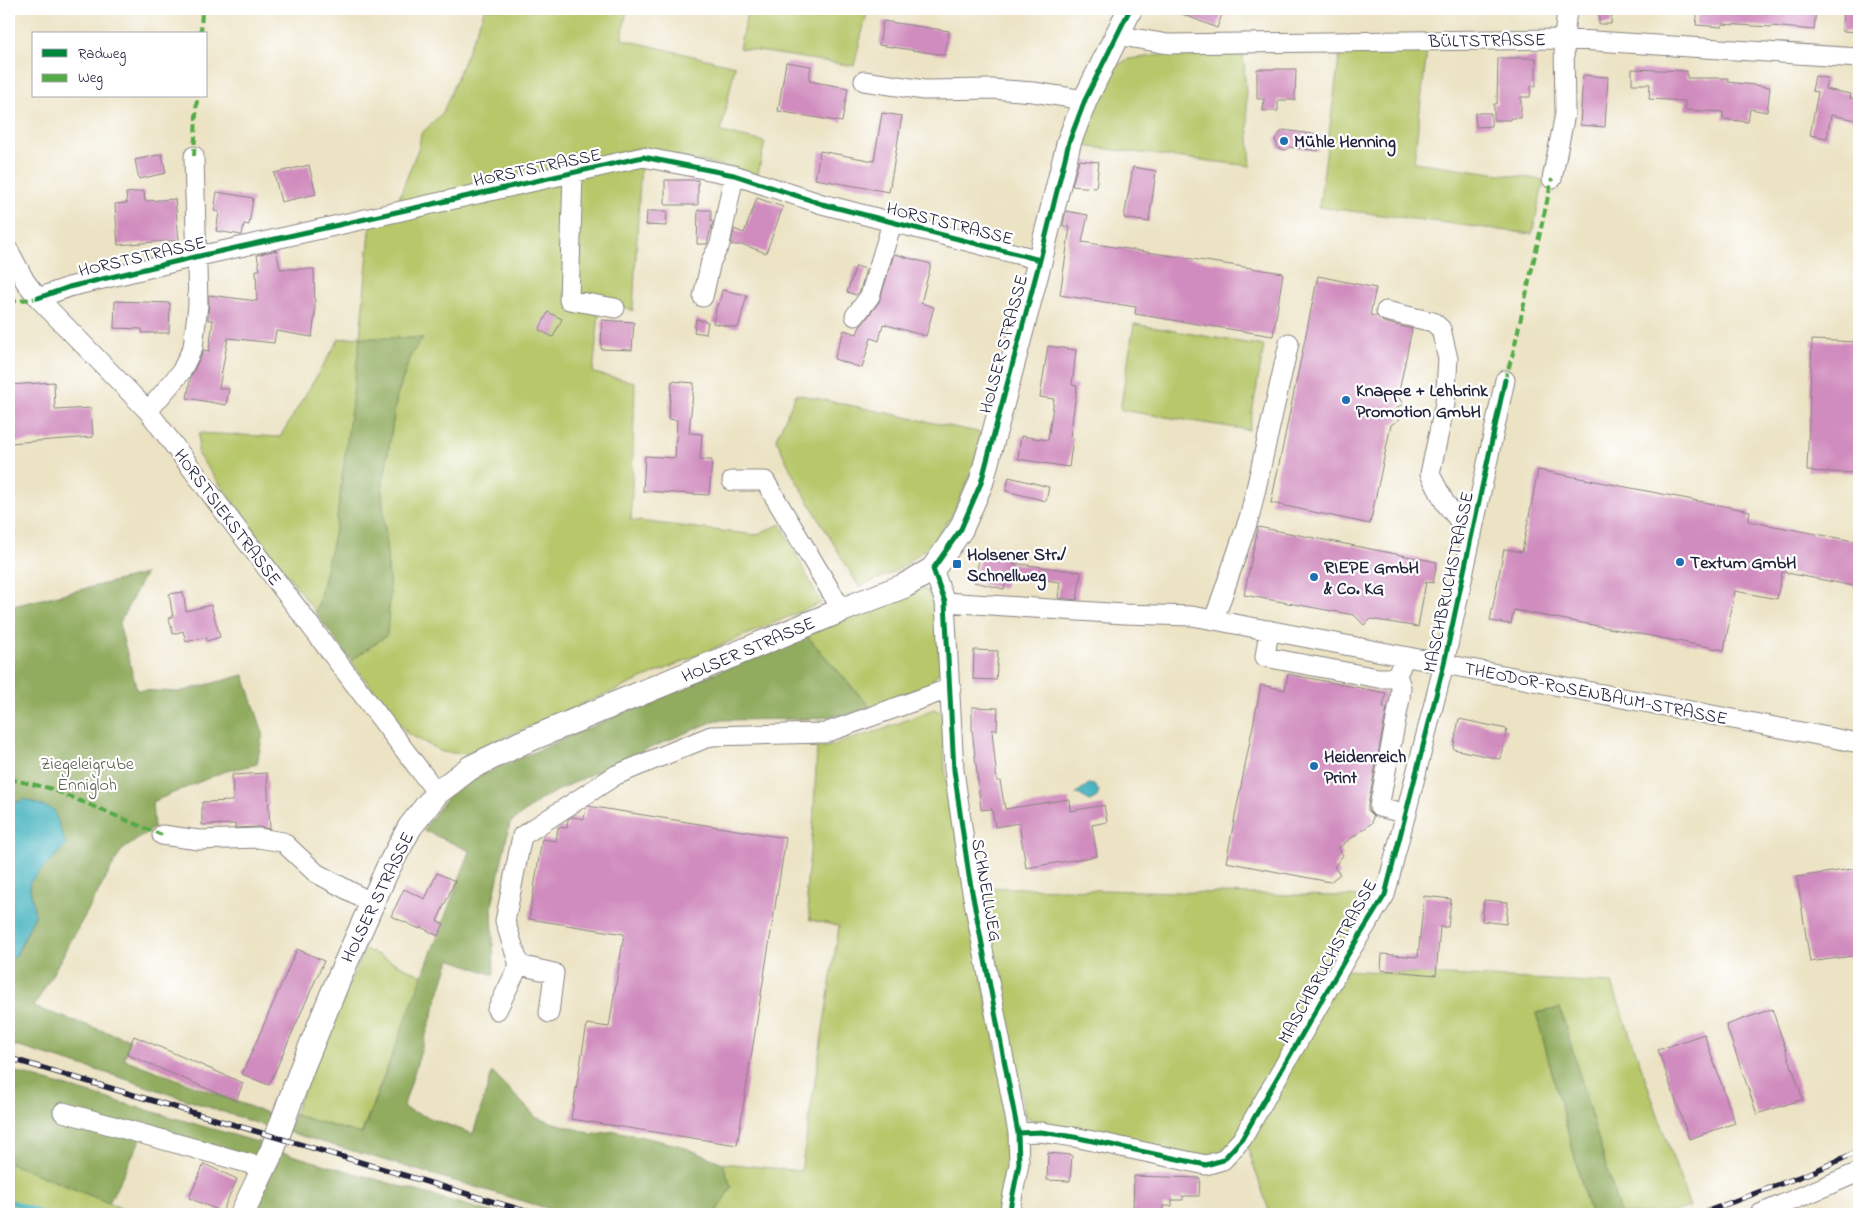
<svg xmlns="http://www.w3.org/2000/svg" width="1868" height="1223" font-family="'Indie Flower',sans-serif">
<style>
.green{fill:#b7c76a;stroke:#6c7452}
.forest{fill:#91ac5e;stroke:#5a674c}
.water{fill:#44b3be;stroke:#336a7c}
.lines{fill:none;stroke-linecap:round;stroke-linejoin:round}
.stream{stroke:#44b3be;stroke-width:5}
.building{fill:#d08cbe}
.minor-casing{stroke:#878280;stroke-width:21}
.major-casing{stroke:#878280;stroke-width:26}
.minor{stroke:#fff;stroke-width:19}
.major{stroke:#fff;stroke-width:24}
.rail-casing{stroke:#22223b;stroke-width:5.5}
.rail{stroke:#fff;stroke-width:4;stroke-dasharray:11;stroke-linecap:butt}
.quiet{stroke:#53aa46;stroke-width:4;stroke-dasharray:8 4;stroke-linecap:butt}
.cycleway-casing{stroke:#fff;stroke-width:8}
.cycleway{stroke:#00873e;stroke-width:5}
.poi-dot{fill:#1f6fb2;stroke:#fff;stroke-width:2}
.labels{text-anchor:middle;stroke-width:4.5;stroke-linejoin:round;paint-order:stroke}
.street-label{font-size:18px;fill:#22223b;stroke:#fff}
.poi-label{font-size:18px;font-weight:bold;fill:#22223b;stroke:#fff;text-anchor:start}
.park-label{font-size:18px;fill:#565c4b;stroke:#fff}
</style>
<rect width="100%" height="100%" fill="#fff"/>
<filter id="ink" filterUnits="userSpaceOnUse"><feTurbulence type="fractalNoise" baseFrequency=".02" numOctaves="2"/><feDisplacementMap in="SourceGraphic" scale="10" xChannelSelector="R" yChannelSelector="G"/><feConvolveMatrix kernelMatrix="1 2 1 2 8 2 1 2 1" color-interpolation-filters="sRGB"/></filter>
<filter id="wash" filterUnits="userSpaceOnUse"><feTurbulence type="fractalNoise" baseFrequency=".0096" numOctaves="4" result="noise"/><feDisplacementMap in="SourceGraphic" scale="20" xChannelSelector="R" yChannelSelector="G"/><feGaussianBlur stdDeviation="1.12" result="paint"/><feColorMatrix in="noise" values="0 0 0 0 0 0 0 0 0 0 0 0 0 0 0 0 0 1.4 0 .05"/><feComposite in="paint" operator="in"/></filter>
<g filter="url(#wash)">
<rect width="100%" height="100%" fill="#ece3c4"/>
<!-- green -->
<path class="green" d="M485 9H627L622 39 735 66 721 132 765 142 758 174 642 148 397 203 419 146 421 134 443 112Z
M748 9H868L854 66 739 48Z
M1427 50 1414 162 1544 180 1532 234 1319 207 1340 51Z
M1243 51 1251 166 1074 145 1113 68 1129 59 1171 54Z
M641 162 633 311 601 296 593 373 635 382 631 520 755 535 781 524 821 603 465 754 442 752 407 733 351 661 387 635 390 594 382 491 397 396 411 354 423 339 361 338 336 526 316 613 198 455 199 433 280 437 339 339 360 337 371 221Z
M1134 324 1264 346 1249 430 1120 410Z
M796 394 982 433 973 470 951 517 928 547 898 570 859 587 793 475 776 439Z
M919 586 929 592 937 613 940 670 930 684 870 707 807 636Z
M934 709 942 713 945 771 1013 1144 1001 1214H717L716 1212 731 1187 723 1163 801 1171 839 926 810 920 806 890 813 826 817 747H826L884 729Z
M982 887 1375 897 1236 1137 1217 1155 1198 1157 1039 1123 1025 1116Z
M365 949 423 976 361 1134 294 1115 310 1071Z
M1343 970 1612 983 1690 1207 1666 1214H1620L1560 1008 1536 1013 1590 1214H1270L1247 1146Z
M9 1163 109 1203 134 1214H9Z"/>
<!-- forest -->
<path class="forest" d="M360 338H423L411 355 397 396 382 491 390 594 387 635 351 661 316 613 336 526Z
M145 574 119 624 137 690 179 692 244 675 263 733 257 764 223 772 152 802 154 828 121 851 34 1007 130 1040 124 1059 272 1115 268 1127 116 1076 9 1044V958L16 957 35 915 29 883 66 844 24 799 9 806V607Z
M807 636 870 707 850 714 810 719 717 720 616 762 543 798 510 823 492 905 494 975 450 959 403 1108 473 1134 492 1072 537 1118 593 1134 616 1131 678 1145 723 1163 731 1187 716 1212 717 1214H567L288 1132 294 1115 362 1134 470 851 423 830 448 796 477 777 710 675Z
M1560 1008 1620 1214H1590L1536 1013Z
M9 1070 261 1143 253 1163 144 1132 109 1203 9 1163Z
M281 1152 497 1214H421L409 1212 408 1214H253Z"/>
<!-- water -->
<path class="water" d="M1089 784 1094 785 1099 791 1097 797 1090 801 1076 793Z
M24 799 54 810 66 845 29 883 35 915 15 957 9 958V806Z"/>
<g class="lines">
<!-- stream -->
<path class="stream" d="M9 1201 44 1214"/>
</g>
<g id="blocks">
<!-- building -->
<path class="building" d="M1170 9H1224L1217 28Z
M1599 9H1612L1611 24H1599Z
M1698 9H1816L1814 30 1771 26V27L1722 24V27L1696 25Z
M1843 9H1859V32L1842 31Z
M883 21 949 31 945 55 879 45Z
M1498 58H1536V86H1531L1530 97H1521V118H1510V120H1494V104H1497Z
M786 62 811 66 809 81 848 88 842 122 778 111Z
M1257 69H1296L1295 100H1278V111H1263L1264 99H1257Z
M1632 69 1687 71V78H1728V82L1770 87 1767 112 1750 109 1748 122 1723 119V112L1685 110V101L1649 99 1650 84H1632Z
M1583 75 1608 77 1605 127 1580 125Z
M1815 76 1827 78 1825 89 1851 94 1850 98 1859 100 1857 120 1831 115 1827 138 1810 135 1818 92 1812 91Z
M882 113 902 116 889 192 815 179 820 151 874 161Z
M1475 113H1491V126L1476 127Z
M1283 130 1320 135 1318 151 1290 147 1285 150 1278 148 1275 139Z
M162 154 166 173 139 179 135 160Z
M1079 160 1099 162 1096 188 1072 186Z
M309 165 316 194 281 202 274 173Z
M1133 167 1156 171 1149 222 1124 218Z
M665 180H698V205H665Z
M144 191 145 201 175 199 179 240 118 245 115 204 127 203 126 193Z
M217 192 253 198 249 225 244 224 242 235 216 231 219 212 214 211Z
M757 198 783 207 766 253 744 245H731L734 229 744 233Z
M698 210H711V221L713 222 707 244H697Z
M647 211H667L666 226 646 225Z
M1066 211 1088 215 1082 242 1283 273 1273 336 1135 314 1136 307 1060 295 1070 227 1063 226Z
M276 250 280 269H314L315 314 312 337 276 331 274 343 228 338 219 388 229 389 226 405 187 398 191 376 204 350 209 351 213 320H208L209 295 257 301 256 270H260L257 255Z
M894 254 931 264 921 303 934 307 926 336 883 324 879 341 871 338 862 368 834 359 844 330 857 334 860 326H861L879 302Z
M856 266 866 269 860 291 856 295 847 292Z
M1318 276 1376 288 1370 315 1377 316 1383 322 1412 329 1398 396 1403 404 1394 410 1400 419 1391 425 1370 524 1271 503Z
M722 290 747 295 738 328 713 323 717 304H719Z
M115 301 170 303 169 333H142V329L114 328Z
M548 312 562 319 553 337 539 330Z
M696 319 708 322 706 334 694 332Z
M602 320 634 322 632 350 601 349Z
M1812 340 1859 342 1858 473 1807 471Z
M1048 346 1076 350 1072 385 1077 386 1070 437 1073 438 1069 467 1018 459 1021 436 1048 440 1054 399 1040 397Z
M672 381 694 383 689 433 702 434 700 460H712L709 495 643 491 645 456 675 458 677 420 668 419Z
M54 382 55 410 91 408 93 437 9 443V385Z
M1538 470 1750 511 1748 521 1859 542V587L1782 572 1777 599 1735 591 1724 650 1514 610 1511 624 1490 621 1504 549 1522 552Z
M1009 477 1049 487 1046 501 1006 491Z
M1258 527 1437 562 1433 583 1426 582 1418 627 1371 619 1364 625 1354 615 1244 595Z
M981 552 1011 560V563L1081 572 1077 600 1058 598 1060 582 1007 575 1004 589 974 582Z
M183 592 186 611 211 605 220 637 207 641 206 637 186 642 183 631 173 634 169 618 173 617 169 594Z
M974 650 998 651 996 680 973 679Z
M1288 674 1386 693 1383 708H1387L1368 805V811L1373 816 1372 823 1338 848 1343 855 1334 867 1340 874 1330 882 1226 862 1261 685 1285 690Z
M972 707 998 708 997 730H992L997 781H1000L1005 809 1069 799 1070 811 1104 805 1107 822 1092 825 1097 856 1026 868 1019 823 995 827 992 809 981 810 972 729Z
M1459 719 1507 729 1500 759 1453 749Z
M267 773 270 829 258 827 235 828V824L202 825V802L233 801 232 775Z
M588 806 786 838 737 1145 571 1119 587 1024 609 1027 624 934 529 919 542 839 556 841 558 827 567 828 568 819 572 817 584 819 586 808Z
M1859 868V955L1810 962 1797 877Z
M437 873 455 881 437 921 444 924 438 936 421 927 420 929 391 916 404 889 425 899Z
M1424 896 1451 899 1448 927H1440L1436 975 1381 970 1382 954 1418 957Z
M1484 900 1508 902 1506 924 1482 921Z
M297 949 324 961 269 1085 242 1074Z
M1772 1009 1803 1099 1757 1114 1726 1025Z
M1704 1034 1735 1123 1689 1139 1658 1050Z
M134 1036 243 1083 236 1101 126 1054Z
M1048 1153 1072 1155 1070 1181 1047 1180Z
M204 1164 237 1179 222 1212 189 1198Z
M1134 1176 1200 1178 1199 1196H1183V1200H1172V1206H1163V1214H1133Z"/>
</g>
</g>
<g filter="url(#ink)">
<use href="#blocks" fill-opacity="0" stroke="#878280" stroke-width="1"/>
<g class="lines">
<!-- minor casing -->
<g class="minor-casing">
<path id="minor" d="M1116 35 1168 44 1564 39 1859 58
M864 81 924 90 992 89 1033 92 1085 100
M573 173 569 300 615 308
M1552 179 1565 114 1564 39 1567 9
M9 251 25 281 38 298 148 411 437 793
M703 297 711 261 720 244 734 175
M38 298 69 287 195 257 643 157 734 175 822 204 1040 260
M1386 311 1433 322 1441 329 1448 359 1445 404 1430 474 1445 503 1472 536
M855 316 870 296 892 223
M148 411 181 372 193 347 198 305 194 156
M732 481H765L842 610
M933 569 945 602 954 770 969 876 1018 1133 1019 1164 1009 1214
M945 602 1124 614 1192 616 1214 620 1859 743
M1214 620 1250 515 1289 343
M1269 630 1265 657 1378 678H1389L1397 675 1405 657
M1397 675 1401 687 1400 699 1379 807 1407 814
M162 835 199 840 258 838 283 842 316 873 372 903
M497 1010 519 965
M549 1013 554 973 519 965 505 921 522 836 616 775 711 736 825 733 951 688
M63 1112 265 1168
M1018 1133 1041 1132 1074 1137 1206 1165 1223 1160 1242 1139 1347 956 1385 895 1444 664 1505 380
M1760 1214 1859 1172"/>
</g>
<!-- major casing -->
<g class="major-casing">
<path id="major" d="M242 1214 272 1151 302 1068 339 978 387 870 410 827 437 793 470 768 521 743 842 610 904 586 933 569 961 529 981 483 1040 260 1069 142 1085 100 1130 9"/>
</g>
<!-- minor -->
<use href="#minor" class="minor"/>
<!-- major -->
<use href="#major" class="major"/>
<!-- rail casing -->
<g class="rail-casing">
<path id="rail" d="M9 1058 535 1214
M1700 1214 1815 1171 1859 1151"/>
</g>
<!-- rail -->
<use href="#rail" class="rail"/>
<!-- quiet -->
<path class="quiet" d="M201 34 202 9
M194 156 197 96
M9 302 38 298
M1505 380 1513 353 1552 179
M9 779 49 788 162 835"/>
<!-- cycleway casing -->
<g class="cycleway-casing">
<path id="cycleway" d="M38 298 69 287 195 257 643 157 734 175 822 204 1040 260
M1018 1133 1041 1132 1074 1137 1206 1165 1223 1160 1242 1139 1347 956 1385 895 1444 664 1505 380
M1009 1214 1019 1164 1018 1133 969 876 954 770 945 602 933 569 961 529 981 483 1040 260 1069 142 1085 100 1130 9"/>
</g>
<!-- cycleway -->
<use href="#cycleway" class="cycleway"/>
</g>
</g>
<!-- markers -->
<g class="poi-dot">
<circle cx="1284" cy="141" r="5"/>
<circle cx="1346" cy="400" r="5"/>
<circle cx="1680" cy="562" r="5"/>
<rect x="952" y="559" width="10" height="10" rx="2.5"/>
<circle cx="1314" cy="577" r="5"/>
<circle cx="1314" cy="766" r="5"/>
</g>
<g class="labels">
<!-- street labels -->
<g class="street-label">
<text transform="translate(1487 40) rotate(-1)" y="6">BÜLTSTRASSE</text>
<text transform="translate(537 167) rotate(-12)" y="6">HORSTSTRASSE</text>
<text transform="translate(950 223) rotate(14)" y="6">HORSTSTRASSE</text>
<text transform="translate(142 256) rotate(-13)" y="6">HORSTSTRASSE</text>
<text transform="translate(1003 344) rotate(-75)" y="6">HOLSER STRASSE</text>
<text transform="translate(228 517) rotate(53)" y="6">HORSTSIEKSTRASSE</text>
<text transform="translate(1448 582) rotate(-78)" y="6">MASCHBRUCHSTRASSE</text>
<text transform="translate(748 649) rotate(-23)" y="6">HOLSER STRASSE</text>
<text transform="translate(1596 693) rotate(11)" y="6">THEODOR-ROSENBAUM-STRASSE</text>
<text transform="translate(987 890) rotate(80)" y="6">SCHNELLWEG</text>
<text transform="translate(377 897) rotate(-64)" y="6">HOLSER STRASSE</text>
<text transform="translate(1327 961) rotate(-61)" y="6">MASCHBRUCHSTRASSE</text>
</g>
<!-- poi labels -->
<g class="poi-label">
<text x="1294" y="147">Mühle Henning</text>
<text x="1356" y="396">Knappe + Lehbrink<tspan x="1356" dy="21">Promotion GmbH</tspan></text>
<text x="967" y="560">Holsener Str./<tspan x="967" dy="21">Schnellweg</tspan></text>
<text x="1690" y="568">Textum GmbH</text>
<text x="1324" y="573">RIEPE GmbH<tspan x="1324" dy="21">&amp; Co. KG</tspan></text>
<text x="1324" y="762">Heidenreich<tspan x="1324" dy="21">Print</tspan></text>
</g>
<!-- park labels -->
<g class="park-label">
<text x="87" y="769">Ziegeleigrube<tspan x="87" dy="21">Ennigloh</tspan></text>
</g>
</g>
<!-- margin -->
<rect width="1868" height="1223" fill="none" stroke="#fff" stroke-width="30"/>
<!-- legend -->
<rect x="32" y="32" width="175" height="65" fill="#ffffff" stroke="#a7a7b1"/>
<rect x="42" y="49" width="25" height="8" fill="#00873e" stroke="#a7a7b1"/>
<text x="78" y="58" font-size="15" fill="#22223b">Radweg</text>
<rect x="42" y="74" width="25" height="8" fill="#53aa46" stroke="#a7a7b1"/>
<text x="78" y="82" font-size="15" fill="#22223b">Weg</text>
</svg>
